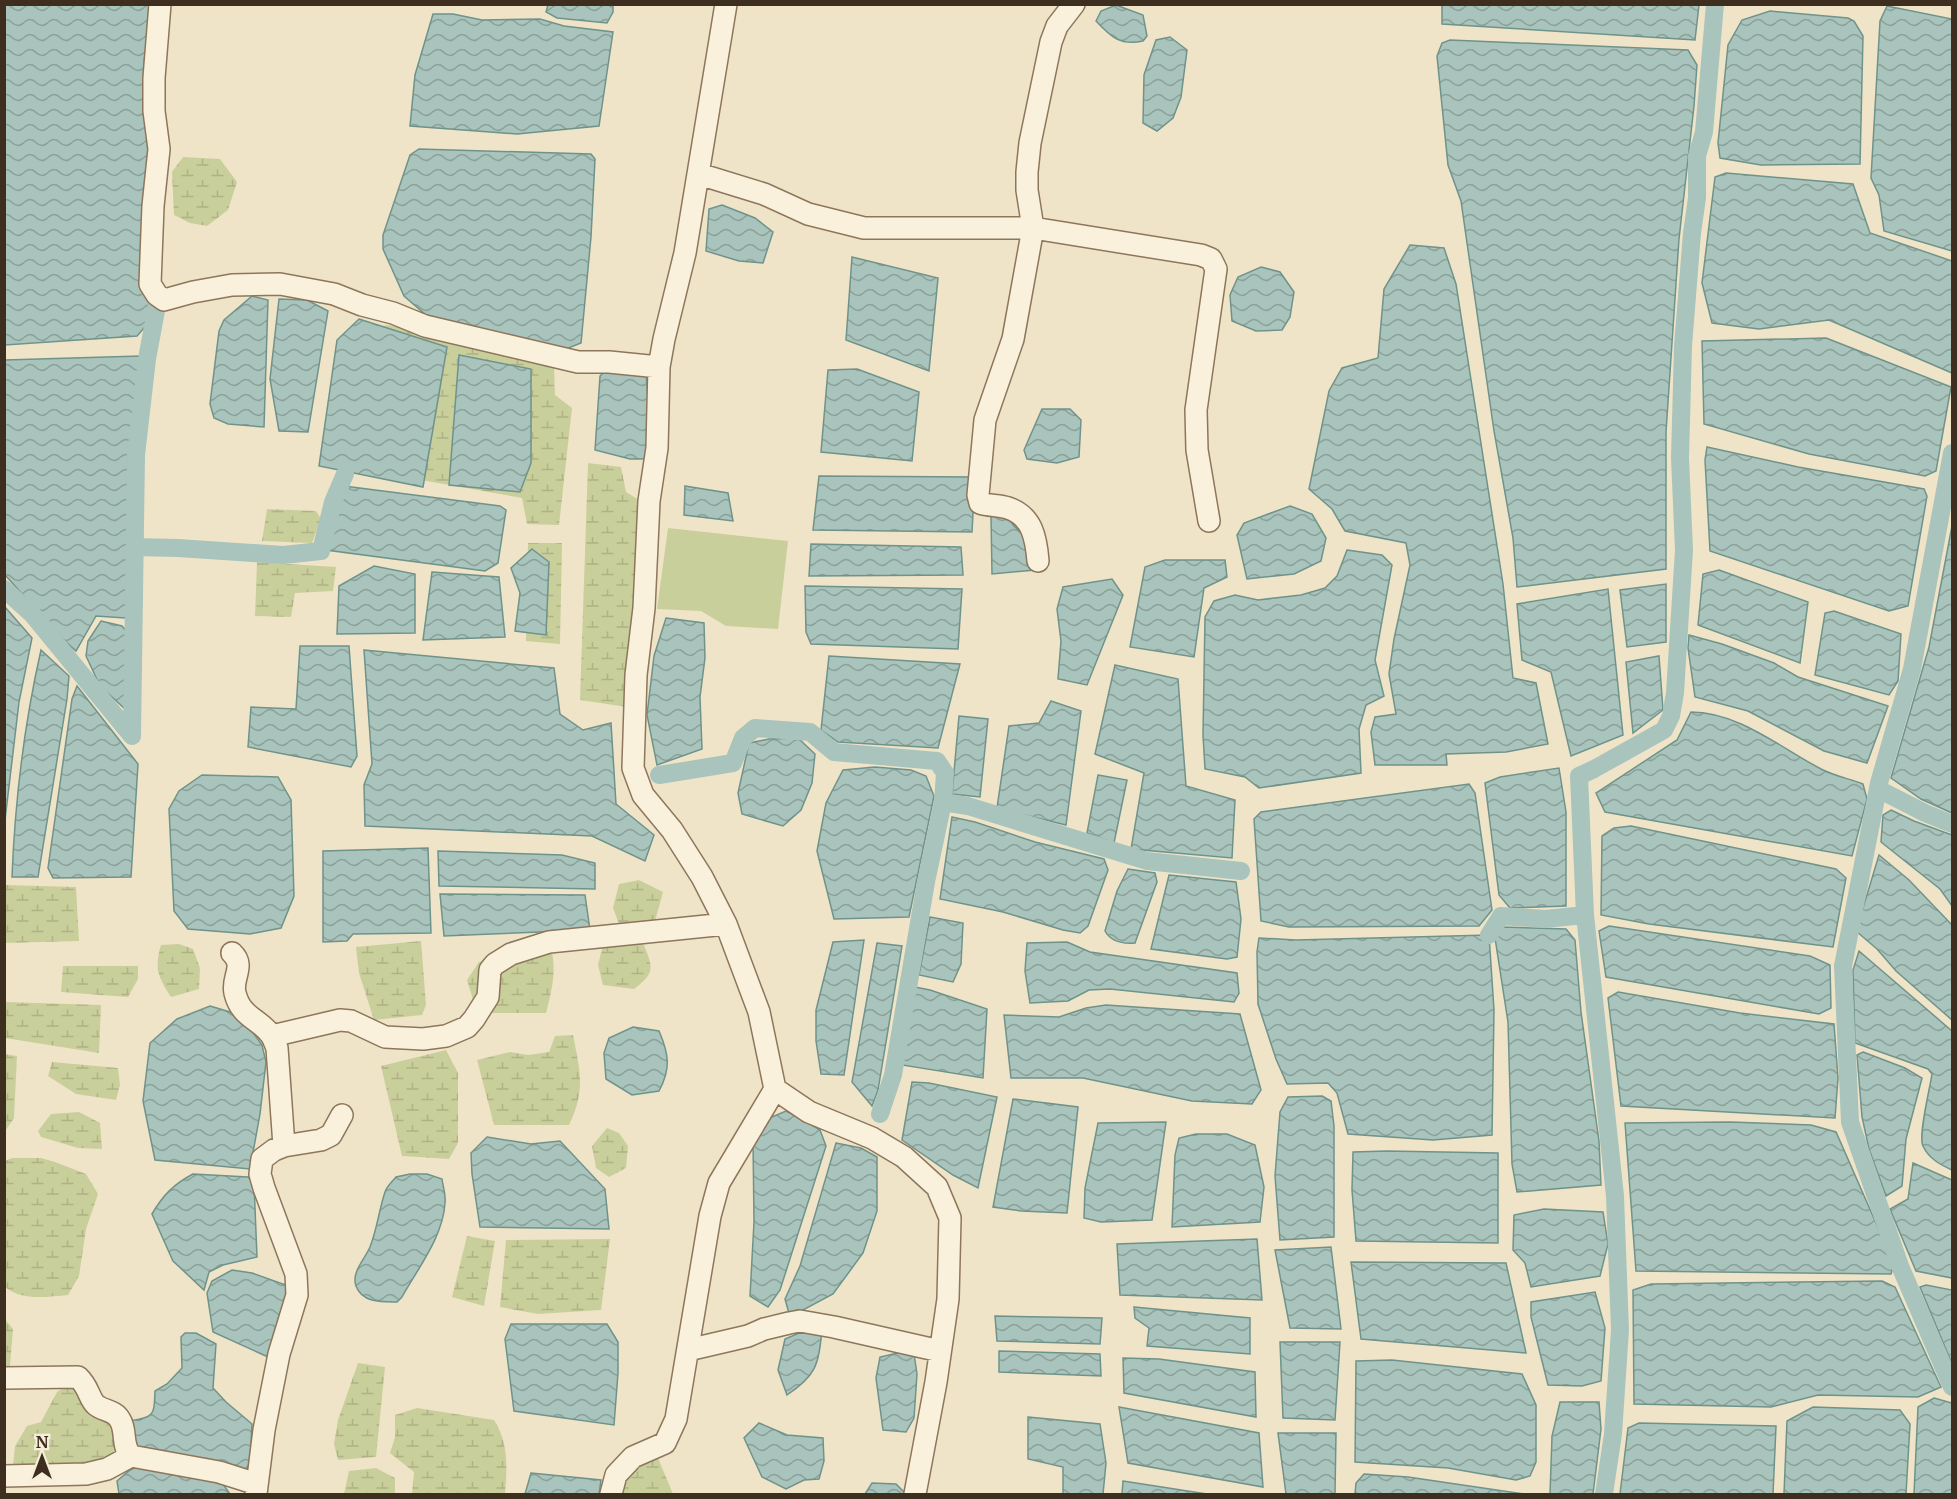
<svg xmlns="http://www.w3.org/2000/svg" width="1957" height="1499" font-family="Merriweather,serif">
<style>
.green{fill:#c9cf9b}
.wetland{fill:url(#wetland-marsh)}
.water{fill:url(#water-waves);stroke:#6f938a;stroke-width:1.5}
.lines{fill:none;stroke-linecap:round;stroke-linejoin:round}
.canal{stroke:#a9c4bc;stroke-width:18}
.minor-casing{stroke:#8d765c;stroke-width:24}
.minor{stroke:#faf1dc;stroke-width:21}
</style>
<defs>
<pattern id="wetland-marsh" width="20" height="14" patternUnits="userSpaceOnUse" patternTransform="scale(1.5)"><rect width="20" height="14" fill="#c9cf9b"/><path d="M1 5h8M5 5V1M11 12h8M15 12V8" fill="none" stroke="#aeb285"/></pattern>
<pattern id="water-waves" width="16" height="10" patternUnits="userSpaceOnUse" patternTransform="scale(1.5)"><rect width="16" height="10" fill="#a9c4bc"/><path d="M0 5q4-4 8 0t8 0" fill="none" stroke="#8ba098"/></pattern>
</defs>
<rect width="100%" height="100%" fill="#f0e4c8"/>
<!-- green -->
<path class="green" d="M668 528 788 541 778 629 726 626 701 611 657 609Z"/>
<!-- wetland -->
<path class="wetland" d="M183 157 220 159 237 182 228 210 207 226 190 223 174 215 172 172Z
M388 325 554 364 555 395 572 408 559 525 527 524 522 498 393 475 357 330Z
M588 463 621 467 626 492 639 500 627 707 580 700Z
M267 509 316 511 321 519 312 543 262 541Z
M528 543H562L560 644 526 641Z
M257 562 336 567 333 591 295 593 291 617 255 616Z
M639 880 663 892 654 925 621 929 613 908 619 884Z
M5 885 76 887 79 941 5 943Z
M620 938 643 943C653 967 656 973 634 989L603 985 598 965 602 949Z
M421 941 426 1005 422 1015 374 1020 359 973 356 947Z
M549 942C558 966 552 990 546 1013H477L467 980 479 962 501 959Z
M179 944 193 949 200 968 199 989 171 997C158 977 154 968 161 945Z
M63 966H138V979L128 997 61 992Z
M4 1002 101 1005 99 1053 5 1038Z
M573 1035C580 1071 586 1090 569 1125H494L477 1060 510 1052 528 1055 549 1052 555 1036Z
M446 1050 458 1073V1143L449 1159 402 1156 381 1066Z
M4 1054 17 1056 14 1118 6 1130H4Z
M52 1062 118 1068 120 1085 116 1100 76 1094 48 1076Z
M79 1112 100 1123 102 1149 78 1148 41 1137 38 1131 51 1114Z
M607 1128 619 1133 628 1146 626 1168 609 1177 596 1168 592 1146Z
M12 1158H41L55 1162 86 1174 98 1194 86 1229 79 1276 68 1295C47 1297 22 1301 5 1287V1161Z
M467 1236 495 1241 484 1306 452 1297Z
M610 1239 601 1310 538 1314 500 1307 506 1240Z
M4 1318 13 1329 10 1365 5 1378Z
M358 1363 385 1367 376 1457 338 1460 334 1444 338 1420Z
M71 1383 112 1417 119 1443 117 1465 13 1466 15 1446 27 1426 41 1422 57 1392Z
M417 1408 494 1420C509 1443 507 1468 505 1494H412L414 1472 390 1453 395 1437V1415Z
M656 1453 673 1494H618L625 1465Z
M376 1468 395 1478V1494H344L349 1471Z"/>
<!-- water -->
<path class="water" d="M5 5H151L144 63 154 296 151 320 137 336 5 345Z
M548 5H613V12L607 23 557 18 546 12Z
M1116 5 1143 15 1147 36 1143 41C1120 46 1111 37 1096 21L1101 11Z
M1442 5V4L1699 5 1695 40 1442 24Z
M1887 6 1952 19V251L1884 231 1879 195 1871 178 1880 21Z
M1770 11 1848 18 1854 21 1863 36 1860 164 1761 165 1720 158 1718 143 1728 45 1742 20Z
M433 14H453L482 20 540 19 564 26 613 32 599 126 517 134 410 126 415 75Z
M1170 37 1187 50 1181 97 1173 118 1157 131 1143 123 1144 75 1156 40Z
M1450 40 1688 50 1697 65 1694 106 1679 239 1666 432V569L1517 587 1513 538 1494 431 1461 201 1448 165 1437 56 1442 43Z
M419 149 591 154 595 159 591 237 581 343 566 349 453 324 426 315 404 296 383 249V235L410 155Z
M1726 173 1853 184 1870 233 1952 261V373L1829 320 1759 329 1712 323 1702 283 1715 177Z
M722 205 755 218 773 232 763 263 739 261 706 251 709 209Z
M1410 245 1444 248 1456 284 1503 584 1513 678 1536 683 1548 744 1506 752 1446 754 1447 765H1375L1371 732 1375 717 1396 714 1389 674 1394 639 1410 565 1406 543 1345 531 1332 509 1309 489 1329 391 1342 368 1378 358 1384 289Z
M852 257 938 278 929 371 846 340Z
M1261 267 1280 272 1294 292 1290 317 1282 330 1256 331 1232 321 1230 295 1238 277Z
M252 296 268 300 264 427 228 424 214 418 210 404 219 331 224 320Z
M279 299 307 300 328 311 308 432 279 431 270 379Z
M359 319 447 347 423 487 319 466 337 340Z
M1826 338 1951 387 1936 471 1925 476 1809 454 1704 424 1702 341Z
M459 355 531 369V463L520 492 449 485Z
M140 356 142 369 132 456 131 609 125 618 96 616 76 651 65 641 5 575V360Z
M608 368 646 372 649 415 645 459H630L595 450 600 376Z
M857 369 919 392 912 461 821 452 828 370Z
M1042 409H1070L1081 420 1079 457 1057 463 1027 459 1024 450Z
M1707 447 1798 467 1924 489 1927 496 1908 606 1889 611 1710 551 1705 460Z
M819 476 975 477 972 532 813 530Z
M344 486 500 506 506 510 498 563 485 571 326 550Z
M685 486 728 493 733 521 684 515Z
M1290 506 1312 514 1326 538 1321 561 1294 574 1247 579 1237 535 1244 523Z
M1004 511 1014 526 1033 543 1035 570 992 574 991 517Z
M1952 526V813L1921 799 1891 778 1929 647Z
M811 544 961 547 963 575 809 576Z
M532 549 549 562 546 635 515 631 520 593 511 568Z
M1347 550 1382 555 1392 565 1375 660 1384 696 1366 705 1359 729 1361 773 1259 788 1245 777 1205 769 1203 735 1205 617 1214 601 1235 595 1258 600 1301 595 1325 588 1337 576Z
M1165 560H1225L1227 577 1204 588 1194 657 1130 647 1145 567Z
M374 566 415 574V633L337 634 339 586Z
M1719 570 1808 602 1800 663 1698 625 1703 574Z
M432 572 499 577 505 637 423 640Z
M1112 579 1123 595 1087 685 1058 679 1061 641 1057 609 1063 587Z
M1666 584V642L1627 647 1620 590Z
M805 586 962 589 958 649 811 644 806 632Z
M1608 589 1623 735 1571 756 1551 672 1522 660 1517 604Z
M5 607 32 638 19 702 5 820Z
M1834 611 1901 634 1898 681 1889 695 1815 675 1825 613Z
M666 618 704 623 705 658 700 697 702 749 657 765 647 715 654 656Z
M101 621 122 626 127 632 131 692 124 708 100 686 86 656 88 641Z
M1689 635 1722 644 1774 663 1798 677 1888 706 1867 763 1824 751 1748 711 1695 697 1688 648Z
M300 646H349L357 756 351 767 248 747 251 707 296 709Z
M41 650 69 676 67 699 38 877H12C15 800 24 725 41 650Z
M364 650 554 668 560 714 583 730 611 723 616 804 654 835 645 861 592 836 365 826 364 785 372 764Z
M829 656 960 664 938 748 838 742 821 730Z
M1659 656 1663 710 1633 733 1626 662Z
M1115 665 1178 679 1186 786 1235 800 1232 858 1131 849 1144 773 1095 754Z
M77 686 138 764 131 877 53 878 48 868 72 699Z
M1051 701 1081 711 1066 825 997 808 1009 726 1039 723Z
M1691 712C1739 712 1782 749 1823 770 1835 776 1850 779 1863 784L1867 799 1852 856 1605 812 1596 793 1677 740Z
M959 716 988 719 980 797 952 794Z
M798 738 815 754 812 783 801 810 783 826 742 814 738 793 749 743 769 739Z
M875 767 911 770 926 776 934 796 909 917 834 919 817 851 826 803 843 770Z
M1559 768 1566 812V906L1510 908 1499 895 1485 783 1500 777Z
M202 775 278 777 291 800 294 896 281 928 250 934 188 929 174 911 169 809 179 791Z
M1098 775 1127 780 1114 843 1087 833Z
M1469 784 1475 793 1492 910 1479 926 1289 927 1261 921 1254 819 1261 812Z
M1891 810 1914 821 1952 835V906L1940 889 1881 842 1883 815Z
M952 817 975 822 1035 842 1104 859 1108 870 1088 926 1080 933 1063 930 1003 912 940 899Z
M1631 826 1836 869 1846 878 1833 947 1649 924 1601 915 1602 836 1614 828Z
M428 848 431 933 353 934 347 941 323 942V851Z
M438 851 562 855 595 863V889L439 886Z
M1879 855 1909 880 1952 925V1020L1896 971 1877 949 1856 931Z
M1128 869 1155 873 1157 882 1135 943C1123 944 1111 942 1105 931L1117 891Z
M1169 875 1236 882 1241 919 1237 957 1227 959 1151 949Z
M440 894 585 895 590 930 444 936Z
M930 917 963 923 961 964 953 982 919 975Z
M1609 926 1810 956 1830 965 1831 1008 1819 1014 1606 977 1599 931Z
M1503 927 1566 929 1575 940 1581 1012 1599 1141 1601 1185 1517 1192 1512 1164 1508 1022 1495 938Z
M1489 935 1494 1010 1492 1135 1433 1140 1348 1134 1337 1093 1328 1083 1287 1084 1276 1059 1258 1004 1257 952 1259 938 1296 940Z
M864 940 844 1075 821 1074 816 1041V1010L833 942Z
M1067 942 1090 952 1237 973 1239 993 1234 1002 1110 989 1089 990 1068 1001 1030 1003 1025 971 1027 943Z
M877 943 902 946 878 1090 872 1106 852 1082Z
M1859 951 1952 1031V1170C1941 1165 1929 1159 1923 1146 1918 1136 1930 1088 1932 1074L1928 1069 1855 1043 1853 970Z
M915 987 930 990 987 1009 983 1078 902 1065Z
M1618 992 1740 1013 1834 1024 1838 1078 1835 1118 1621 1106 1608 998Z
M1106 1005 1240 1014 1261 1090 1252 1104 1192 1101 1083 1078H1011L1004 1015 1059 1017 1086 1008Z
M210 1006 240 1015 262 1045 266 1062 260 1114 250 1169 155 1160 143 1101 150 1043 177 1019Z
M633 1027 659 1031C669 1054 671 1069 659 1091L632 1095 606 1079 604 1053 609 1038Z
M1863 1052 1905 1068 1922 1078 1906 1139 1902 1186 1886 1196 1869 1149 1862 1117 1857 1055Z
M912 1082 929 1083 997 1097 978 1188 953 1175 902 1140Z
M1322 1096 1331 1101 1334 1126V1237L1280 1240 1275 1176 1280 1112 1288 1097Z
M1013 1099 1078 1107 1067 1213 1021 1211 993 1207Z
M786 1111 800 1118 820 1130 826 1146 780 1290 768 1307 750 1296 754 1222 753 1141 760 1122Z
M1166 1122 1152 1220 1101 1222 1084 1218 1085 1188 1098 1123Z
M1730 1122 1811 1125 1836 1132 1894 1264 1891 1274 1636 1271 1625 1123Z
M1196 1134H1227L1255 1145 1264 1187 1260 1222 1172 1227 1175 1155 1179 1138Z
M487 1137 531 1144 560 1141 605 1189 609 1229 480 1227 472 1174 471 1153Z
M836 1143 861 1148 877 1157V1211L863 1253 833 1294 790 1317 785 1299 800 1266Z
M1387 1151 1498 1153V1243L1356 1241 1352 1190 1353 1152Z
M1913 1163 1952 1180V1278L1916 1271 1890 1209 1908 1199Z
M193 1174 248 1177 254 1183 257 1257 223 1265 209 1272 204 1290 173 1261 152 1214C163 1195 174 1184 193 1174Z
M410 1174H427L442 1179C443 1187 446 1195 445 1203 443 1237 418 1268 402 1297L397 1302C382 1302 362 1303 356 1286 351 1272 365 1259 370 1247 377 1229 379 1210 385 1192 387 1186 392 1182 396 1177Z
M1544 1209 1603 1212 1608 1244 1600 1276 1531 1287 1525 1263 1513 1250 1514 1215Z
M1257 1239 1262 1300 1120 1295 1117 1244Z
M1331 1247 1341 1329 1290 1328 1275 1250Z
M1351 1262 1506 1263 1526 1353 1361 1339Z
M232 1270 252 1273 286 1285 292 1302 268 1357 213 1332 207 1293 212 1281Z
M1882 1281 1895 1287 1941 1387 1918 1397 1818 1395 1771 1407 1634 1404 1633 1290 1651 1284Z
M1926 1285 1952 1290V1364L1920 1287Z
M1595 1292 1605 1328 1601 1381 1582 1386 1548 1385 1531 1317V1302Z
M1134 1307 1250 1318V1354L1147 1346 1149 1328 1135 1318Z
M995 1316 1102 1318 1100 1344 997 1341Z
M511 1324H607L618 1342V1373L614 1425 514 1411 505 1339Z
M806 1330 822 1331C818 1365 817 1375 787 1395L778 1370 785 1339Z
M185 1333H196L216 1344 213 1388 226 1402 252 1424 250 1463 243 1473 133 1452 130 1421C155 1417 154 1415 155 1391L167 1384 182 1368 181 1337Z
M1280 1342H1340L1335 1420 1283 1418Z
M906 1351 914 1354 917 1374 914 1418 906 1432 883 1430 876 1378 880 1357Z
M999 1351 1100 1354 1101 1376 999 1372Z
M1123 1358 1159 1359 1255 1372 1256 1417 1124 1393Z
M1392 1360 1522 1374 1536 1405V1462L1530 1476 1516 1480 1448 1468 1355 1462 1356 1361Z
M1934 1398 1952 1403V1494H1914L1918 1407Z
M1560 1402H1599L1601 1429 1593 1494H1550L1552 1436Z
M1119 1407 1259 1433 1263 1487 1128 1463Z
M1813 1407 1900 1410 1910 1424 1906 1494H1784L1787 1421Z
M1028 1417 1100 1424 1106 1463 1103 1494H1063V1467L1028 1459Z
M759 1423 787 1435 823 1438 824 1461 819 1479 804 1480 786 1489 762 1477 744 1438Z
M1639 1423 1776 1426 1773 1494H1620L1628 1428Z
M1278 1433H1336L1335 1494H1286Z
M145 1463 218 1477 230 1494H119L117 1481 130 1470Z
M531 1473 601 1480 599 1494H525Z
M1364 1474 1408 1477 1524 1494H1355L1356 1483Z
M1123 1481 1207 1494H1122Z
M872 1483 896 1484 906 1494H865Z"/>
<g class="lines">
<!-- canal -->
<path class="canal" d="M1952 453 1912 669 1879 783 1843 966 1850 1122 1900 1266 1952 1387
M134 547 178 548 283 555 321 551 333 502 345 474
M4 589 32 614 132 736 136 455 147 359 157 305
M659 775 733 763 743 738 755 728 810 732 834 752 937 761 945 773 943 802 926 882 893 1075 880 1114
M1878 789 1925 813 1952 824
M943 802 968 806 1147 861 1241 871
M1489 935 1501 916 1545 919 1585 915
M1604 1494 1613 1434 1620 1330 1615 1196 1585 915 1579 776 1594 769 1664 730 1671 716 1675 693 1684 550 1680 458 1683 346 1692 233 1697 198V156L1704 132 1715 4"/>
<!-- minor casing -->
<g class="minor-casing">
<path id="minor" d="M160 4 154 78V111L159 149 153 206 150 284 157 295 164 300 193 292 232 285 280 284 334 294 362 305 393 313 425 326 578 362H609L659 367
M726 4 685 253 664 339 659 367 657 448 649 501 644 608 636 675 633 768 643 795 672 830 702 877 726 924 759 1012 775 1089 809 1112 872 1138 904 1157 937 1187 950 1218 948 1299 936 1382 915 1494
M699 174 764 194 808 214 864 228H1033L1201 255 1211 259 1216 269 1196 410 1197 450 1209 521
M1038 561C1036 537 1032 516 1008 508 999 505 989 506 980 503L978 495 985 420 1013 339 1033 228 1027 190V172L1030 143 1051 42 1057 26 1074 4
M232 953C246 966 231 978 235 993 241 1018 259 1018 271 1035 274 1039 275 1044 277 1048L284 1146
M272 1036 340 1020 351 1021 385 1037 423 1039 446 1036 467 1027 474 1019 488 997 490 970 495 964 511 954 549 942 726 924
M688 1350 748 1336 764 1329 789 1323 800 1321 834 1327 940 1351
M4 1378 78 1377C89 1387 89 1399 96 1405 103 1411 115 1410 120 1420 127 1431 121 1445 131 1456L219 1472 257 1484
M4 1476 86 1474 107 1469 131 1456
M256 1494 264 1430 279 1354 297 1295 296 1274 264 1188 260 1174 262 1159 274 1150 284 1146 321 1140 331 1135 342 1115
M611 1494 616 1475 633 1457 665 1443 676 1419 710 1216 719 1183 775 1089"/>
</g>
<!-- minor -->
<use href="#minor" class="minor"/>
</g>
<!-- border -->
<rect width="1957" height="1499" fill="none" stroke="#3d2e20" stroke-width="12"/>
<!-- north arrow -->
<g transform="translate(42 1457)" stroke="#f7eed8" stroke-width="4.5" paint-order="stroke">
<path d="M0-4.5L10 22L0 15L-10 22Z" fill="#3d2e20"/>
<text y="-9" font-size="16" font-weight="bold" text-anchor="middle" fill="#3d2e20">N</text>
</g>
</svg>
